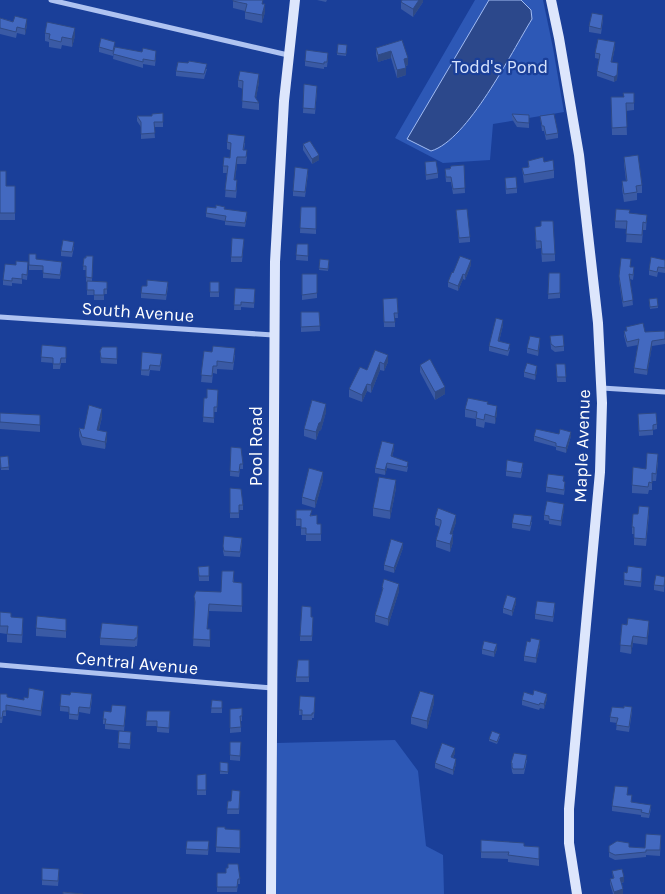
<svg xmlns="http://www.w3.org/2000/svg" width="665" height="894" font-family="Karla,sans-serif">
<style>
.green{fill:#2d58b6}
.water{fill:#2c488b;stroke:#a2bcf3}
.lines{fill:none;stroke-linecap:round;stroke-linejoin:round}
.street{stroke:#afc3f1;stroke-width:5}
.secondary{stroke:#dde6fc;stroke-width:10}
.wall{fill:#3a5aa5}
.shaded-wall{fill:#2f4a86}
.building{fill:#4369c0;stroke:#2f4a86}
.labels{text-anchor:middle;stroke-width:4.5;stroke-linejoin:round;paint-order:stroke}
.park-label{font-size:18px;fill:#d6e2fc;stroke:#1a3f99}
.street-label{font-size:18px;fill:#fff;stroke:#1a3f99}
</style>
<rect width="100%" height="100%" fill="#1a3f99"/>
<!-- green -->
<path class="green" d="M475 0H543L553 48 564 112 493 124 490 160 443 163 395 138Z
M395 740 418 771 426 846 443 855 444 894H276L277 743Z"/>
<!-- water -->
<path class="water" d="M489 0H521L531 10 532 19C511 53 468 140 431 151L407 139Z"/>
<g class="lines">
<!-- street -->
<path class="street" d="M51 0 288 55
M0 317 273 335
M602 388 665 392
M0 665 272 688"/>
<!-- secondary -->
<path class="secondary" d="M551 0 559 38 579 155 598 323 602 403 600 472 569 809V843L577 894
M271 894 275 262 284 101 295 0"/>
</g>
<!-- wall -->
<path class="wall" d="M233 0 263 4 265 12 262 23 245 19V11L233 8Z
M317 0H327L326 2Z
M423 0V2L413 17 401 9V2Z
M0 18 27 25 25 35 17 33 16 38 0 34Z
M603 20 601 34 589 32V26Z
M45 33 75 36 72 47 62 45 61 49 49 47V42L45 41Z
M402 40 408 65 406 66V75L397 78 391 58 378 62 376 55V48Z
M347 45 346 56 337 55V53Z
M99 47H115L156 56 155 66 143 64V68L113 59 114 50 113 56 99 52Z
M615 47 612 62 618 68 617 80 614 82 597 76V71L599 59 595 58V53Z
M328 58 327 67H324V69L305 66V61Z
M207 69 204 79 176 76V71Z
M238 80 259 82 256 98 259 103V110L242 108 243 89 238 87Z
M304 84 317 91 315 114 303 113Z
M634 93V110L626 111 627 135H612L611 97H624Z
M163 113V127H154L155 138 141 139V127L137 121V116H152Z
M512 114 529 115V128L517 127 512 119Z
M540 116 558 133V138L546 140 544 131H542Z
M227 142 245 143 244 150 247 157 246 164H237L235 180 237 187 236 198 225 197 227 173H223V166L230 158V150L227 149Z
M303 144 319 160 312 164 303 150Z
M624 157 642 185V193H637V200L624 202 622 189V181H626L624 164Z
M528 161 544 162 554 170V178L524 183 522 168H528Z
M425 162 438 173V178L426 180Z
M464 165 465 193 453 194 451 182H446L445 169Z
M0 171 6 186H15V220H0Z
M308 174 305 197 293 196V191Z
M505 178 517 188V193L506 194Z
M301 207 316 229V234L300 233Z
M225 209 247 216 245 227 225 225V221L206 217V213Z
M456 210 470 237V242L459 243Z
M630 213 647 215 646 230H643L642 243 626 242 627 229 615 228V221Z
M535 227 555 254V261L542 262 541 248 536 249Z
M244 239 242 262H231V257Z
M297 244H308V261L296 260Z
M74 247 72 257 61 256V251Z
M93 256 92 281 107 282V294H104V300H94V295H87V282H86V270H83L84 258Z
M320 259 329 260 328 271 319 270Z
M665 260V273L658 272 657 277 649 275V270Z
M16 265 28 267 27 280 22 279V284L12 283V286L3 285V280Z
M29 265 62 266 60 279 43 278V270H29Z
M471 265 465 280 463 279 458 291 448 287V282L453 273Z
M630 267 634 272 633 280 630 279 633 305 623 307 619 281V276Z
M549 273H560V298L548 299Z
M302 274H317V298L302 300Z
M210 282H219V297H210Z
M168 287 166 300 141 298V293Z
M235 288 255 289 254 308 241 307V310H234Z
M397 298 398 318H395V327H384L383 299Z
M649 299 658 306V308L650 309Z
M301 312H319L320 331 301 332Z
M503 325 499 342 510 349 508 356 489 351V346Z
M626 327 645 332 665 331V344L652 346 647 375 634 373V368L638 345 627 347 624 336V331H626Z
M550 336 564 346V351L555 352 551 349Z
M540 343 538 356 527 353V348Z
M42 345 66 347V363H61L60 369H53V363L41 362Z
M117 347V364L101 363 100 356V351Z
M375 350 388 362 384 371 380 370 371 393 367 391 362 402 349 397V389L367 370Z
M204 351 235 355 233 370 217 369V374L213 373 212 383 201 382Z
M162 359 160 371 150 370 149 376 141 375V370Z
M556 364H565L566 382H557Z
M420 365 445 394 435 400 420 372Z
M537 371 535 380 524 377V372Z
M218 390 217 412H214V423L203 422 204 398H207Z
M488 404 497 413 495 424 485 422 484 428 476 426V419L465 417V409Z
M326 412 321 430 319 431 316 440 304 436V429Z
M0 413 40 415V432L0 429Z
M102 417 99 430 107 439 105 449 82 445 79 436V428L84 429Z
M638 419 657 424V429L653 430V435L639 436Z
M534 436H571L566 453 556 450V447L534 441Z
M231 447 243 464V469H240L239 477 230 476Z
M394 449 392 457 408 467 407 472 387 468 385 475 375 473V468Z
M8 456 9 470H1L0 457Z
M658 462 656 481H652V490H649L648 494 632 493V485L646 469Z
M523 468 521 478 506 476V471Z
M323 480 315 508 302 504V497Z
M546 487H565L564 495 546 492Z
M230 488 243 505V510H239V518H230Z
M396 488 390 519 373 516V508Z
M564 509 561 526 549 524V521L544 520V515Z
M296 510 312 515 317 524H321V541H306V535H301V526H296Z
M649 515 646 546 634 545V534H632V527Z
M435 518 456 522 452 534 453 542 450 552 436 547V540L440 527 435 525Z
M532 522 530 531 512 528V523Z
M242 543 240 557 224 556 223 551V546Z
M403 548 394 573 384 570V565Z
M209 566V581H199L198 567Z
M642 573 641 587 624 585V580Z
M665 577 664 592 654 590V585Z
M234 578V582L242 583V612L209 611 207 629 210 636V647L193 646 195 607 194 596 221 592Z
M382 587 399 591 388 626 375 622V615L382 593Z
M516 603 512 616 503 613V608Z
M555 608 553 622 535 619V614Z
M0 612 11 617 23 626 22 643 7 642V634L0 633Z
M311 617H313L312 641H300V636Z
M622 624 649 628 647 645 633 643 631 654 620 652Z
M66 626V638L36 636V628Z
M138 634 137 646H135V647L100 645V638Z
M540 645 536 663 524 661V656Z
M482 649H497L494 657 482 654Z
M309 660V682H296V677Z
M0 694 7 697 24 700 28 698 44 695 41 716 6 710V716H3L2 723H0Z
M315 697 314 718H312V720H302V715H299V710Z
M92 699 90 714 79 712 78 720 69 719V712L60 711V706Z
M547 699 544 709 540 708 539 710 522 705V700Z
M212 700 222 701V713H211Z
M434 703 427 729 411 724V717Z
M242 708V721H241V732L230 733V709Z
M126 711 124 731 105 729V724H103V719L111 712Z
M147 711H170L169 733 157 732V726H146Z
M632 712 629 732 616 730 617 723 610 722V717Z
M119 731 131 732 130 749 118 748Z
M500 737 497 744 489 741V739Z
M230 742H241L240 761 230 760Z
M455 753 453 758 456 764 453 775 435 768V763Z
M527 760 524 774H513L512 772 511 763Z
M228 763V774H220V771Z
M206 774V795H197V775Z
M627 795 632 802 651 809 649 818 641 817V815L612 811V806Z
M240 796 239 814H227L228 801H231Z
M225 829 240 848V853L216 852V847Z
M661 835 660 856 646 855V857L615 860 609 857V846L645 848Z
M481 840 524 846 539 847V866L508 862V859L481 858Z
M209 841 208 855 186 854V849Z
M612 871 624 882 622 883 623 894H613L610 884V879L613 878Z
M217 873 240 879V884H238L237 892H217Z
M59 874 58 886 42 885V880Z"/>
<!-- shaded-wall -->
<path class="shaded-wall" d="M419 0H423V2L413 17V9Z
M265 4V12L262 23V15Z
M27 19V25L25 35V29Z
M75 28V36L72 47V39Z
M615 42V47L611 67V62Z
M391 51V58L378 62V55Z
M408 58V65L404 66V59Z
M618 63 617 80 614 82V77Z
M406 68V75L397 78V70Z
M259 74V82L255 104V97Z
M319 155V160L312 164V159Z
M237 157V164L234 187V180Z
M471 260V265L465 280V275Z
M463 274V279L458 291V286Z
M503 320V325L498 346V341Z
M540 338V343L538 356V351Z
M652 341V346L647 375V370Z
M388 355V362L384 371V364Z
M380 362V370L371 393V385Z
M537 366V371L535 380V375Z
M367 384V391L362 402V395Z
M445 387V394L435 400V392Z
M326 404V412L321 430 319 431 316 440V432Z
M497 406V413L495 424V417Z
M102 409V417L97 437V430Z
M107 432V439L105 449V442Z
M571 432V436L566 453V448Z
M394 444V449L391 461V456Z
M387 463V468L385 475V470Z
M323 472V480L315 508V501Z
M396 480V488L390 519V511Z
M564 504V509L561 526V521Z
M456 515V522L450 541V534Z
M453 534V542L450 552V544Z
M403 543V548L394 573V568Z
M399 584V591L388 626V619Z
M516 598V603L512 616V611Z
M649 621V628L647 645V638Z
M633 636V643L631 654V646Z
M540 640V645L536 663V658Z
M497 644V649L494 657V652Z
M44 691V695L41 716V711Z
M547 694V699L544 709V704Z
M434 695V703L427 729V721Z
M455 748V753L451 762V757Z
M456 759V764L453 775V770Z
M624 877V882L620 883V878Z
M623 889V894H614V892Z"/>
<!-- building -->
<path class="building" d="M233 0H263L262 4H265L262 15 245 12 247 4 233 1Z
M402 0H419L413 9 401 2Z
M592 13 603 15 601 29 589 26Z
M15 16 27 19 25 29 17 27 16 32 0 28V18L13 22Z
M47 22 75 28 72 39 62 37 61 42 49 39 50 34 45 33Z
M101 38 115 42 113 51 99 47Z
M598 39 615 42 611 62 618 63 617 75 614 77 597 71 600 54 595 53Z
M402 40 408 58 404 59 406 68 397 70 391 51 378 55 376 48Z
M338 44 347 45 346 54 337 53Z
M115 47 142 52 143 48 156 51 155 61 143 59V62L113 54Z
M306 50 328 53 327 62H324V64L305 61Z
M189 61 207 64 204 74 176 71 178 62 188 63Z
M240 71 259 74 255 97 259 103 242 101 243 81 238 80Z
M304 84 317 86 315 109 303 108Z
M623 93H634V103H626L627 127 612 128 611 97H624Z
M163 113V122H154L155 133 141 134V122L137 116H152V114Z
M512 114 529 115V123L517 122Z
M554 114 558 133 546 135 544 126H542L540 116Z
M228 134 245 136 243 150H247L246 157H237L234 180H237L236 191 225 190 228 166H223L224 157 230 158 231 143 227 142Z
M310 141 319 155 312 159 303 144Z
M638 155 642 185 636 186 637 192 624 194 622 181H627L624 157Z
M543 157 544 162 553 160 554 170 524 175 522 168 529 167 528 161Z
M436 161 438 173 426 175 425 162Z
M464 165 465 188 453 189 451 177H446L445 169H450L451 166Z
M295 167 308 169 305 192 293 191Z
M0 171H6V186H15V213H0Z
M516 177 517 188 506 189 505 178Z
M216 205 225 207 224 209 247 212 245 223 225 221 226 216 206 213 207 207 216 208Z
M301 207H316V229L300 228Z
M467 209 470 237 459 238 456 210Z
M616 209 630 210 629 213 647 215 646 223 643 222 642 235 626 234 627 221H615Z
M541 221H553L555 254H542L541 241H536L535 227 541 226Z
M232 238 244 239 242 257H231Z
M63 240 74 242 72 252 61 251Z
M297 244H308V256L296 255Z
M29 254H36V259L62 262 60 275 43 273V266L29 265Z
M86 256H93L92 278 86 277V266H83L84 258H86Z
M460 256 471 260 465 275 463 274 458 286 448 282 452 272 453 273Z
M651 257 665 260V268L658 267 657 272 649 270Z
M621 258 631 259 630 267H634L633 275 629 274 633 300 623 302 619 276Z
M320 259 329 260 328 269 319 268Z
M16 261 28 262 27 275 22 274V279L12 278V281L3 280 5 264 16 265Z
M549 273H560V293L548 294Z
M302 274H317V293L302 295Z
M147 280 168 282 166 295 141 293 142 286H147Z
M87 281 107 282V289H104V295H94V290H87Z
M210 282H219V292H210Z
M235 288 255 289 254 303 241 302V305H234Z
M397 298 398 313H394L395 322H384L383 299Z
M657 298 658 306 650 307 649 299Z
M301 312H319L320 326 301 327Z
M496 318 503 320 498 341 510 344 508 351 489 346Z
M643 323 645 332 665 331V339L652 341 647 370 634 368 639 339 627 342 624 331H627L626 327Z
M563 335 564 346 555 347 551 344 550 336Z
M530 336 540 338 538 351 527 348Z
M42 345 66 347V358H61L60 364H53V358L41 357Z
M213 346 235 348 233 363 217 361V366H213L212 376 201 375 204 351 212 352Z
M102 347H117V359L101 358 100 351Z
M375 350 388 355 384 364 380 362 371 385 367 384 362 395 349 389 360 367 367 370Z
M142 352 162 354 160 366 150 365 149 370H141Z
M430 359 445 387 435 392 420 365Z
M527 363 537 366 535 375 524 372Z
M556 364H565L566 377H557Z
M207 389 218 390 217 407H214V418L203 417 204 398H207Z
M468 398 488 402 487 404 497 406 495 417 485 414 484 420 476 418 477 412 465 409Z
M312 400 326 404 321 422 319 423 316 432 304 429Z
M89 405 102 409 97 430 107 432 105 442 82 437 79 428 84 429Z
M0 413 40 415V425L0 422Z
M656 413 657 424 653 425V430L639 431 638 414Z
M536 429 559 434 560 429 571 432 566 448 556 446V443L534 436Z
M382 441 394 444 391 456 408 462 407 467 387 463 385 470 375 468Z
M231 447 241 448 243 464H240L239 472 230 471Z
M647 453 658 454 656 474 652 473V483L649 482 648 487 632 485 633 467 646 469Z
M8 456 9 467 1 468 0 457Z
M507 460 523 463 521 473 506 471Z
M309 468 323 472 315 501 302 497Z
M548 474 564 476 563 481 565 482 564 490 546 487Z
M379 477 396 480 390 511 373 508Z
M230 488 241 489 243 505H239V513H230Z
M547 501 564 504 561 521 549 519V516L544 515Z
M639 506 649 507 646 539 634 538V527H632L633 514H638Z
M438 508 456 515 450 534H453L450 544 436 540 441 523V520L435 518Z
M296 510H312L310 516 317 515V524H321V534H306V528H301V519H296Z
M514 514 532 516 530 526 512 523Z
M224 536 242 538 240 552 224 551 223 546Z
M391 539 403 543 394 568 384 565Z
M209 566V576H199L198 567Z
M628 566 642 568 641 582 624 580V572L627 573Z
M222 571H234L233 582 242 583V606L209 604 207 629H210V640L193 639 195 602 194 596 196 591 221 592Z
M656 575 665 577 664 586 654 585Z
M384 579 399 584 388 619 375 615 383 588 382 587Z
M507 595 516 598 512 611 503 608Z
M537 601 555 603 553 617 535 614Z
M302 606 311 607V617H313L312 636H300Z
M0 612 11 613V617L23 618 22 635 7 634 8 626H0Z
M37 616 66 619V631L36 628Z
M628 618 649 621 647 638 633 636 631 646 620 645 622 624 627 625Z
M102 623 138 626 137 638H135V640L100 638Z
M531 638 540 640 536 658 524 656 527 641 530 642Z
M484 641 497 644 494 652 482 649Z
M298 660H309V677H296Z
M29 688 44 691 41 711 6 705V711H3L2 718H0V694H7V697L24 700V697L28 698Z
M534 690 547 694 544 704 540 703 539 705 522 700 524 692 533 695Z
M420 691 434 695 427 721 411 717Z
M71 692 92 694 90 708 79 707 78 715 69 714V707L60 706 61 694 70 695Z
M300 696 315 697 314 713H312V715H302V710H299Z
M212 700 222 701V708H211Z
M112 705 126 706 124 726 105 724 106 719H103L104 711 111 712Z
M624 706 632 707 629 727 616 725 618 718 610 717 612 707 624 708Z
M242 708V716H240L241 727 230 728V709Z
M147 711H170L169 728 157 727V721H146Z
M119 731 131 732 130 744 118 743Z
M492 731 500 734 497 742 489 739Z
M230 742H241L240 756 230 755Z
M442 743 455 748 451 757 456 759 453 770 435 763Z
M514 753 527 755 524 769H513L512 767V763H511Z
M220 762 228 763V772L220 771Z
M206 774V790H197V775Z
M615 786 628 787 627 795H632L631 802 651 805 649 814 641 812 642 810 612 806Z
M232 790 240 791 239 809H227L228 801H231Z
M217 827H225V829L240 830V848L216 847Z
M646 834 661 835 660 850H646V852L615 855 609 852V846L617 841 629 843V847L645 848Z
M481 840 524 843V846L539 847V859L508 855 509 852H481Z
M187 841H209L208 850 186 849Z
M228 864H238L240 879H238L237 887H217V873H226V868H228Z
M42 868 59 869 58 881 42 880Z
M622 869 624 877 620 878 623 889 614 892 610 879 614 878 612 871Z
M63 892 83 894H63Z"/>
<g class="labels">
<!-- park labels -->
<g class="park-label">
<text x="500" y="73">Todd's Pond</text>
</g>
<!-- street labels -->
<g class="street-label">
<text transform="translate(138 312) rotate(4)" y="6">South Avenue</text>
<text transform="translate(256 446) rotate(-90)" y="6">Pool Road</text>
<text transform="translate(582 446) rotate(-88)" y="6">Maple Avenue</text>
<text transform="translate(137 663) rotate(5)" y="6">Central Avenue</text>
</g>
</g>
</svg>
